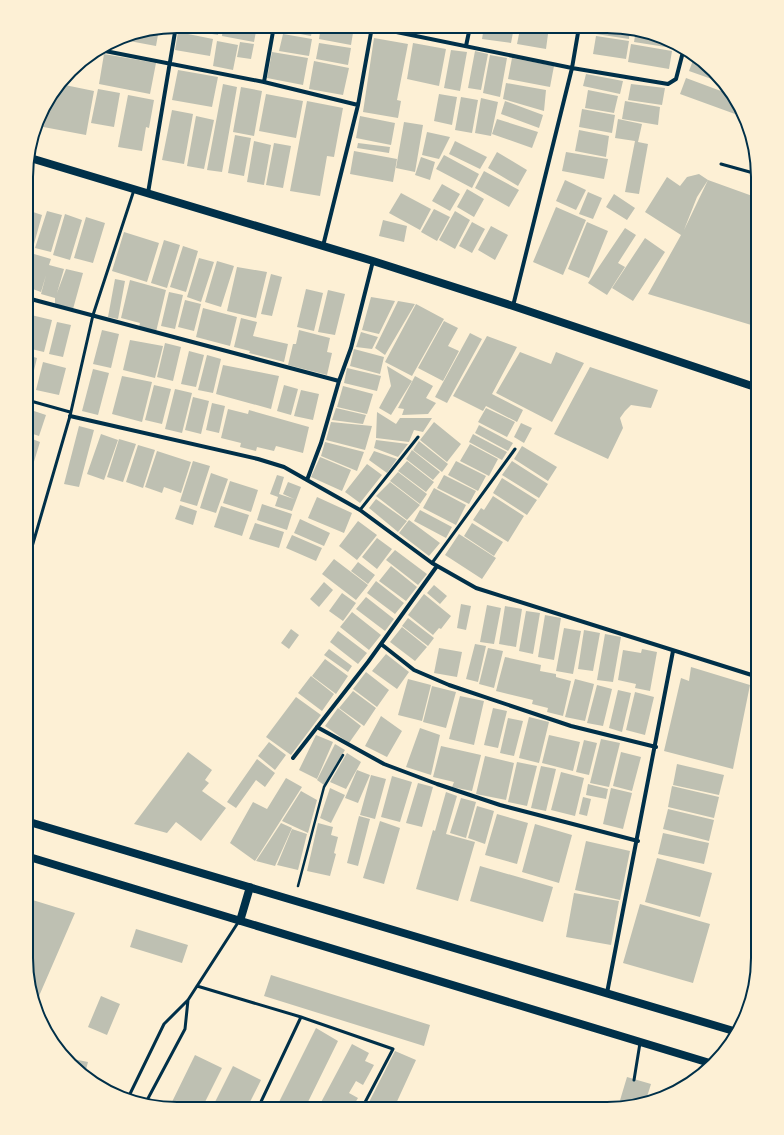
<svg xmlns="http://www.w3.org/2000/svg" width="784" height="1135" font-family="Quicksand,sans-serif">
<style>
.building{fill:#bec0b2;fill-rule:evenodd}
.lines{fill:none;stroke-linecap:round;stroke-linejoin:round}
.path{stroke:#003049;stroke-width:2.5}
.service{stroke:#003049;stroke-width:3}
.minor{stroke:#003049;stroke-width:4}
.secondary{stroke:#003049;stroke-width:8}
.rim{fill:none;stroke:#003049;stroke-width:2}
</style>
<rect width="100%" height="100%" fill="#fdf0d5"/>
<!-- building -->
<path class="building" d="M201 26H219L218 35 200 32Z
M223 26H257L254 42 222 36Z
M285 26H313L311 36 284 31Z
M321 26 354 27 351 45 319 39Z
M433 27H460L459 32Z
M484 27H514L511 43 482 39Z
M526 27H547V31Z
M597 27 630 28 629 39 596 34Z
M159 29 156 46 124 40V36L128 34Z
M520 29 548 34 546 49 517 44Z
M636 30 665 37 673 42 672 48 634 42Z
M178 32 213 39 210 56 175 50Z
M283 34 312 39 309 56 279 51Z
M596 36 629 41 626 59 593 54Z
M374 38 408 44 397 100 401 101 398 118 363 112Z
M217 41 238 45 233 70 213 66Z
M240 42 254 44 251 59 237 57Z
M319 43 351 48 348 65 316 59Z
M413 43 446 49 439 86 407 79Z
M631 44 672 51 669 69 628 62Z
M451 50 467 52 460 91 444 88Z
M475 51 488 54 481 90 468 88Z
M272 52 308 58 303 85 267 78Z
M104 54 156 63 150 94 99 84Z
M490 55 507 58 500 97 483 93Z
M695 55 699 57 720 82 689 71Z
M512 58 554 66 550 87 508 79Z
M314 61 349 68 343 95 309 89Z
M178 70 218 77 212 107 172 100Z
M586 74 623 81 620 94 583 86Z
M686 78 729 94 739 105 735 114 680 94Z
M506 83 546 90 544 111 503 99Z
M60 84 94 91 86 135 38 126 46 102Z
M223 84 237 87 222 172 207 170Z
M631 84 665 88 662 105 628 100Z
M241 87 262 91 254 136 233 132Z
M98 89 120 93 114 127 91 123Z
M588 90 618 96 614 113 585 108Z
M266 94 303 101 296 138 259 131Z
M439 94 457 97 452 125 434 121Z
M128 95 154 100 149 128 146 127 142 151 118 147Z
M461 97 478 100 472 133 455 130Z
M481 98 498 102 491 136 475 133Z
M307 101 343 108 334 157 327 156 320 196 290 191Z
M505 101 543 115 539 128 501 114Z
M625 101 660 107 658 125 622 119Z
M582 109 615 115 612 133 579 127Z
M172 110 193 114 184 164 162 160Z
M196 116 214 120 204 169 187 166Z
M360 116 395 123 391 145 356 138Z
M497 119 538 132 532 148 492 134Z
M618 119 642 124 638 142 648 144 639 194 625 192 635 141 615 138Z
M404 122 423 125 415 172 396 168Z
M579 130 609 136 606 157 575 151Z
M427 132 450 137 439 159 422 155Z
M235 135 251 138 244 176 228 173Z
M254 141 271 145 264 185 247 182Z
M455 141 487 157 480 169 449 154Z
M274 143 291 146 283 188 266 185Z
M358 143 390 147 389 153 357 148Z
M354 151 397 159 393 182 350 174Z
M497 152 527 170 518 186 488 168Z
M566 152 608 159 604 179 562 171Z
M444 155 479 174 472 188 436 169Z
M421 157 435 162 430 180 415 175Z
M484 171 519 190 509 207 475 188Z
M699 174 708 180 758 198V327L648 294 681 235 645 212 667 177 680 186 687 177ZM708 180 684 230 697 197Z
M565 180 586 190 576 210 556 201Z
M442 184 460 194 450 211 432 201Z
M467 189 484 199 474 217 457 207Z
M588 192 602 198 593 219 579 214Z
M401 193 431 209 420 230 389 213Z
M614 194 635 208 627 220 606 207Z
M556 207 586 220 563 275 533 262Z
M434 209 450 217 437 241 421 232Z
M30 211 42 215 34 244 27 242V221Z
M47 211 62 215 51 252 35 248Z
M455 211 470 220 455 249 439 240Z
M65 214 82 220 70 260 53 255Z
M86 217 105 223 93 263 74 258Z
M383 220 407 226 404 242 379 236Z
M472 222 485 229 472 253 459 246Z
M587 222 608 231 589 278 568 269Z
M491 226 508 235 495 260 478 250Z
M625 228 636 235 618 263 625 267 607 295 588 283Z
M124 232 159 243 147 282 112 271Z
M645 238 665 252 633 301 612 288Z
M164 240 180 245 167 288 151 283Z
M183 246 198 251 186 292 170 287Z
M27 253 32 254 28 270H27Z
M34 254 51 259 49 265 64 269 57 293 66 269 83 273 73 309 55 304V298L41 294 46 275 41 292 27 287V277Z
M199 258 214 262 201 302 187 297Z
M217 261 234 266 221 307 205 302Z
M237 267 267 272 256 318 227 311Z
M271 274 282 277 272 316 261 314Z
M115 279 125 281 118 319 108 317Z
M130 280 166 290 156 332 139 327 140 323 121 318Z
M306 289 323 293 314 331 297 327Z
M328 290 345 294 335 335 318 332Z
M169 292 183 295 175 329 161 326Z
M371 297 395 301 379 334 362 330Z
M185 300 201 304 194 331 178 327Z
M398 301 415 304 385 355 375 348Z
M416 304 444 319 412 376 385 362Z
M203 308 237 317 230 346 196 337Z
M31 315 52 320 44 352 27 348V332Z
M241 318 257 322 253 336 288 344 284 362 249 353 250 351 234 347Z
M444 321 458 328 448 346 459 351 443 381 418 368Z
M57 322 71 325 63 357 49 354Z
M102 330 119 334 111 368 93 364Z
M299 330 330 338 327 352 332 353 327 375 288 365 293 344H296Z
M361 332 378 337 372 349 356 347Z
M470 333 482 339 447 403 435 397Z
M487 336 517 347 492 394 523 410 517 422 486 406 483 411 453 396Z
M130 340 163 346 155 378 123 370Z
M165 343 181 347 173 381 157 377Z
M354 349 384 357 380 374 350 366Z
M189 351 204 355 196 387 181 384Z
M520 352 551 364 556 352 584 363 552 422 496 393Z
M27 355 37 358 29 391H27Z
M207 355 221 359 213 393 198 390Z
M43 362 66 368 59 395 36 390Z
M223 365 279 376 271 409 216 394Z
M387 366 412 381 391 415 379 408 391 386Z
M590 367 658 390 651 408 631 405 625 411 620 418 623 428 608 459 554 434Z
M347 368 381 376 377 391 344 383Z
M93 369 109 373 98 415 82 411Z
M122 376 152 382 142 422 112 414Z
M415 376 433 386 426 398 436 403 428 414 402 415 404 409 398 408Z
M154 385 171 389 162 424 145 420Z
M284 385 298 389 291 415 277 411Z
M343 386 373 394 367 414 337 407Z
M175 389 192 393 182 433 165 429Z
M301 390 319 394 313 420 294 416Z
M193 397 209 401 201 434 185 430Z
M212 403 225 406 219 433 206 430Z
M336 408 366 415 363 424 332 420Z
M486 408 515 422 507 437 478 422Z
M28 409 46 415 39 436 27 432Z
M228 409 248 414 249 410 309 427 303 453 276 446 274 451 257 447 256 451 240 447 241 443 221 438Z
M377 412 396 424 400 418H432L423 432 414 430 409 442 376 438Z
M331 422 372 426 365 450 326 440Z
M434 422 461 444 447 462 420 440Z
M521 423 532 428 524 443 514 437Z
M479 425 513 443 508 451 475 433Z
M79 426 94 430 79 487 64 484Z
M101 434 118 440 104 480 87 474Z
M473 434 507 452 502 460 469 442Z
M27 437 40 442 29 478 27 477Z
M119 439 136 444 123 482 107 477Z
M376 440 408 444 398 457 374 448Z
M419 441 448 464 442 472 413 450Z
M325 442 364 452 357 471 321 456Z
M470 444 498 459 489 476 460 461Z
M138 445 155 450 143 488 126 482Z
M522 446 557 467 548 481 514 459Z
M412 450 440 472 433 480 406 459Z
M157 451 191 462 181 493 164 487 162 493 145 487Z
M374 451 397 459 387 473 369 460Z
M320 457 351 470 342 491 311 477Z
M193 461 210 466 197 506 180 501Z
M407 461 434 482 426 492 398 471Z
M456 461 486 476 478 491 448 475Z
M512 461 548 484 539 498 502 475Z
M367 464 382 475 360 503 345 492Z
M398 472 427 494 420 504 390 481Z
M211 473 228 479 216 513 200 508Z
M277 475 284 477 279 494 294 499 283 494 288 482 301 487 292 511 275 506 278 497 270 494Z
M444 475 476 491 469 504 437 488Z
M502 478 537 500 527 515 493 493Z
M230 481 258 490 251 512 223 503Z
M390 482 420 505 407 520 376 496Z
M434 488 466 505 456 525 423 508Z
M493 496 524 516 508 542 473 520 481 508 484 510Z
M317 497 352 513 344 533 308 518Z
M376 499 407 521 398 532 369 508Z
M262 504 292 514 287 530 257 520Z
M180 505 197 511 193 525 175 519Z
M221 506 249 515 242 536 214 527Z
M420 510 452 527 446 538 414 521Z
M300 519 330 533 324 546 294 533Z
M409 520 440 543 429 556 399 533Z
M358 521 377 535 357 560 339 546Z
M255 523 284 532 279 548 249 539Z
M472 523 503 542 494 556 464 536Z
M459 534 496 558 482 579 445 555Z
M292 535 322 548 316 561 286 548Z
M377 538 392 549 377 569 362 557Z
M395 550 427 574 418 585 386 560Z
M334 559 368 585 356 600 322 574Z
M358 562 375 575 368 584 351 571Z
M391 566 417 587 406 601 379 581Z
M376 581 404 603 395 614 367 593Z
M324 582 333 590 319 607 310 599Z
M434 585 447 596 440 604 427 593Z
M342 593 356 603 343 621 329 611Z
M424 594 451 616 441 629 439 628 433 635 408 615Z
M366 597 394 619 385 631 356 609Z
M461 604 471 606 466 630 457 628Z
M487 605 501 608 494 644 480 642Z
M505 606 522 609 516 647 499 644Z
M526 611 540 613 533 654 519 651Z
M352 612 381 635 369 650 340 627Z
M545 615 561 618 554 660 538 657Z
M408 618 434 638 428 646 402 626Z
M402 627 427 647 415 661 390 642Z
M564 628 581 631 573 674 556 671Z
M291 629 299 635 289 649 281 643Z
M584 630 600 633 593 671 578 669Z
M338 631 367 653 358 664 330 642Z
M605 634 621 637 613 682 597 680Z
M475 644 486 646 478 682 466 679Z
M439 648 462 652 457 677 434 673Z
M488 648 503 651 494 688 479 684Z
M329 649 352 666 348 672 324 655Z
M642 649 657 652 650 691 635 688 636 684 618 680 623 650 641 653Z
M386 654 409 672 397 689 372 671Z
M505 657 541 665 540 671 556 674V677L571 681 563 716 547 712 548 708 532 704 533 700 496 691Z
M325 659 348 676 336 694 312 676Z
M691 667 750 685 733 769 664 751 681 678 689 681Z
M366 672 389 690 377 707 353 689Z
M311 676 334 694 322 711 298 693Z
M408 679 431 685 422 721 398 715Z
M575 679 594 684 585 721 565 717Z
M597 685 612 689 603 726 587 723Z
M432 686 456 692 446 728 423 722Z
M618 690 631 693 622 732 609 728Z
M353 691 376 708 364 726 339 708Z
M635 692 654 697 645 735 626 730Z
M460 696 484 701 474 745 449 739Z
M296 697 321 715 291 755 266 737Z
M338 708 361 726 349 743 325 726Z
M493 708 507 711 498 748 484 745Z
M381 716 402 731 387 757 365 746Z
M529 717 549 722 539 763 519 758Z
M508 718 523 721 514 756 500 753Z
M420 728 440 735 431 775 406 767Z
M316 735 333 742 317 779 299 770Z
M549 735 580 742 573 771 542 763Z
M601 739 620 743 609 787 590 783Z
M584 740 597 743 589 775 576 772Z
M269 742 286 755 275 770 258 756Z
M335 744 345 750 324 785 317 780Z
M441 746 481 755 472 791 452 787 454 782 433 777Z
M188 752 212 770 205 780 209 783 202 791 226 808 201 841 176 822 167 833 134 824Z
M621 752 641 757 632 791 613 786Z
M347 753 361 762 346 789 330 782Z
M485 756 514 763 506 800 476 794Z
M257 759 275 773 265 787 256 780 236 808 227 802Z
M517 762 537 766 527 806 508 802Z
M677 764 724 775 719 795 673 785Z
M541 766 556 769 546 811 531 808Z
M357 770 370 775 358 803 345 798Z
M561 772 584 778 575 816 551 810Z
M371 775 386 779 375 819 360 815Z
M392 776 412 782 400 822 381 817Z
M286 778 302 787 255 861 230 843 253 802 267 809Z
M418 783 433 787 422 827 406 823Z
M588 784 608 789 606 799 586 795Z
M672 786 719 797 714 818 668 807Z
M330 788 345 795 331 823 320 818Z
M611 788 632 793 623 829 603 824Z
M301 791 317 800 308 833 282 821Z
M446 792 457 796 446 834 475 842 458 901 416 889 433 830 435 831Z
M583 797 591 799 587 816 579 814Z
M461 798 476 802 466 838 450 833Z
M477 806 494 811 485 844 468 838Z
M668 809 714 820 709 841 663 829Z
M497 814 528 823 517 864 485 855Z
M359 816 370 819 358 866 347 863Z
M380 821 400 828 384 884 363 878Z
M281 823 292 828 275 866 256 861Z
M318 823 333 827 331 835 338 837 334 853 336 854 330 876 307 871Z
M535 824 572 835 559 883 522 872Z
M292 829 307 834 298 870 277 865Z
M663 833 709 843 704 864 658 854Z
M586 841 630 851 620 900 575 890Z
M657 858 712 873 700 917 645 902Z
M480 866 553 887 543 922 470 901Z
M574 893 619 901 611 945 566 937Z
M26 898 75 913 36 1003 26 958Z
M640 904 710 924 693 983 623 963Z
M136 929 188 945 182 963 130 947Z
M271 975 430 1025 424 1046 264 996Z
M101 996 120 1004 107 1035 88 1027Z
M316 1028 338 1041 305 1108H276Z
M352 1044 369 1053 365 1061 374 1065 363 1085 356 1081 349 1093 358 1098 352 1108H318Z
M395 1051 416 1060 394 1108H366Z
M195 1055 222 1068 202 1108H169Z
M68 1058 88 1062 84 1077Z
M233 1066 261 1080 247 1108H212Z
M627 1077 651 1084 646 1100 618 1107Z"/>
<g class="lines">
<!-- path -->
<path class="path" d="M298 886 324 787 343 755"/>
<!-- service -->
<path class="service" d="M721 164 757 174
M27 400 70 412
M360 510 418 437
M432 563 515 449
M27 564 70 416 93 315 134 190
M197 986 301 1017 393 1049 362 1108
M634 1080 640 1043
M127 1100 164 1024 188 1000 239 921
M145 1104 185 1029 188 1000
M258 1108 301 1017"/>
<!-- minor -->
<path class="minor" d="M372 27 572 68 668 84 676 79 684 48
M466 46 470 27
M100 50 264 82 358 105
M264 82 274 26
M148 193 176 26
M323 246 358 105 372 27
M27 298 339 381
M513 306 572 68 579 27
M70 416 258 459 284 467 360 510 432 563 476 588 758 677
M307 480 321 443 339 381 351 348 373 261
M381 644 414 670 449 685 571 726 656 747
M317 727 384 764 437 784 500 805 638 841
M293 758 368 662 437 566
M607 993 673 651"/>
<!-- secondary -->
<path class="secondary" d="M27 157 373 261 513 306 758 388
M26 821 737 1032
M26 856 713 1064
M240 921 250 887"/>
</g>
<!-- crop -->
<path d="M0 0H784V1135H0ZM177 33H607A144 144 0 0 1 751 177V958A144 144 0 0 1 607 1102H177A144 144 0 0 1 33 958V177A144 144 0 0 1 177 33Z" fill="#fdf0d5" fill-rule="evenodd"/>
<path class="rim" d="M177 33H607A144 144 0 0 1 751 177V958A144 144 0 0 1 607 1102H177A144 144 0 0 1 33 958V177A144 144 0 0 1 177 33Z"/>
</svg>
